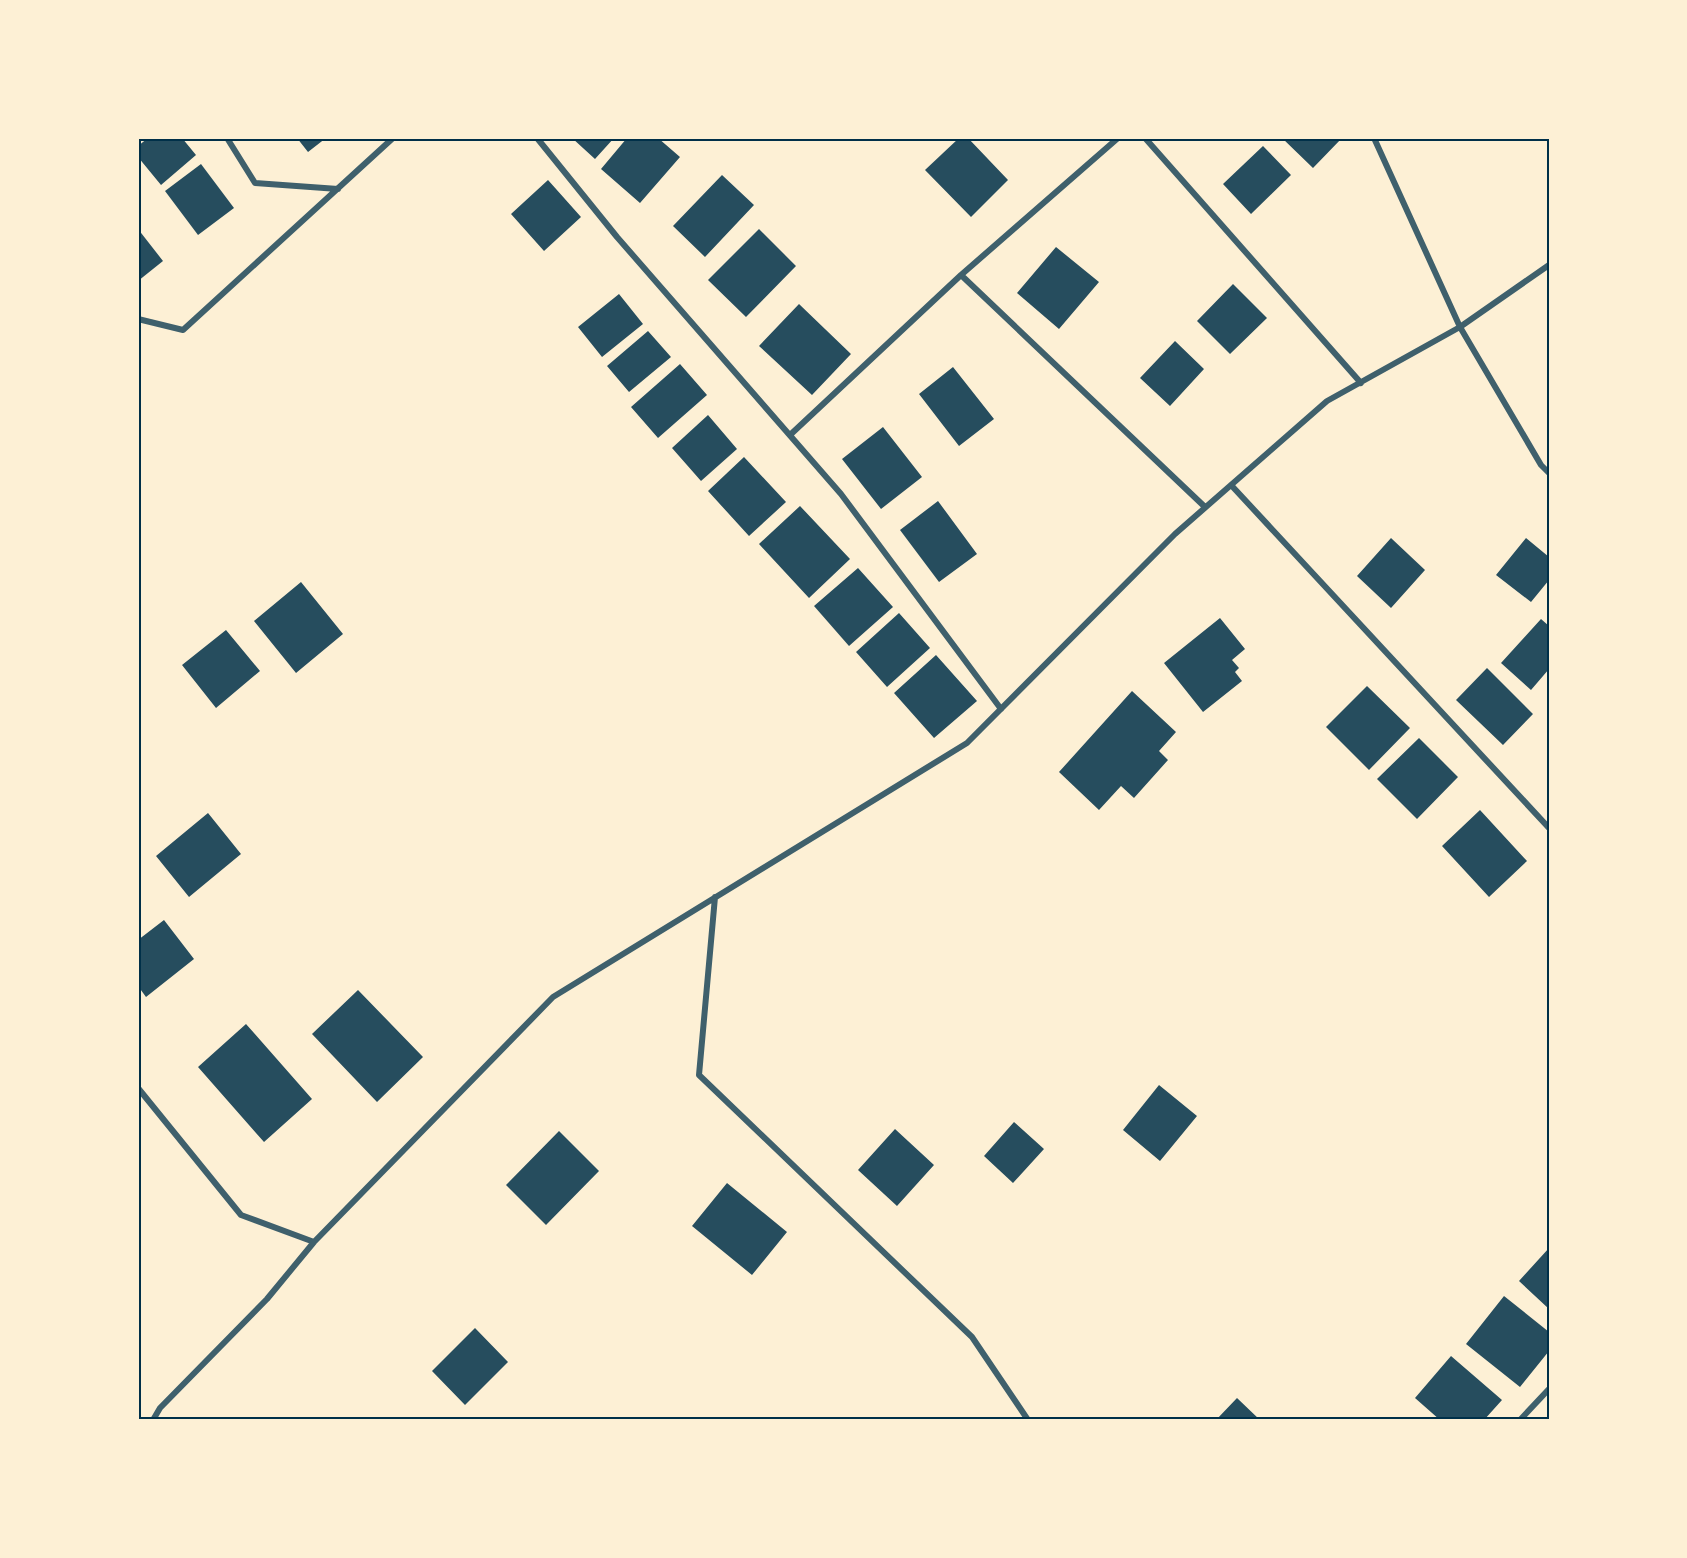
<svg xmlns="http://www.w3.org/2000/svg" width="1687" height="1558" font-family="'Public Sans',sans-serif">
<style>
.building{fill:#264d5e}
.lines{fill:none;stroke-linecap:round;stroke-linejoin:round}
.minor{stroke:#3f606c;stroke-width:6}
.neatline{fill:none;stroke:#003049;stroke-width:2}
</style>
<rect width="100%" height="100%" fill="#fdf0d5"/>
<!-- building -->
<path class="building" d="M148 138H182L196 155 161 185 138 157V146Z
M297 138H326L308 152Z
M572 138H614L595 159Z
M627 138H658L680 157 640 203 601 169Z
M959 138H968L1008 180 971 217 925 170Z
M1282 138H1342L1313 168Z
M1263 146 1291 175 1251 214 1223 184Z
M201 164 234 208 198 235 165 191Z
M722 175 754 205 705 257 673 226Z
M548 180 581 217 544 251 511 214Z
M138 229 163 261 138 281Z
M759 229 796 266 746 317 708 280Z
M1056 247 1099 282 1059 329 1017 293Z
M1233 284 1267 318 1230 354 1197 321Z
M619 294 643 324 602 357 578 327Z
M799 304 851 354 812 395 759 346Z
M648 331 671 357 629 392 607 366Z
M1175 341 1204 369 1170 406 1140 378Z
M680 364 707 395 658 438 631 407Z
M953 367 994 419 959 446 919 394Z
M708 415 737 449 701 481 672 448Z
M883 427 922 477 881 509 842 459Z
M744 457 786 502 749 536 708 491Z
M938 501 977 554 939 582 900 530Z
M800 506 850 559 809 598 759 544Z
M1391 538 1425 570 1391 608 1357 576Z
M1526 538 1549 557V580L1531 602 1496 575Z
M858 568 893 607 849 646 814 606Z
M301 582 343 634 296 673 254 621Z
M899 613 930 648 887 687 856 652Z
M1220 618 1245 649 1232 660 1239 668 1235 672 1242 681 1203 712 1164 663Z
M1541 619 1549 626V669L1531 690 1501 663Z
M226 630 260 671 216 708 182 665Z
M936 655 977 701 934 738 894 693Z
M1487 668 1533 714 1503 745 1456 700Z
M1367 686 1410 728 1369 770 1326 727Z
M1132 691 1176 732 1159 751 1168 760 1134 798 1121 786 1099 810 1059 772Z
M1419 738 1458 777 1417 819 1377 779Z
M1480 810 1527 861 1489 897 1442 846Z
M208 813 241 854 189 897 156 856Z
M164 920 194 959 146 997 138 986V940Z
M358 990 423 1057 377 1102 312 1034Z
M246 1024 312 1099 264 1142 198 1067Z
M1159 1085 1197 1116 1160 1161 1123 1130Z
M1014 1122 1044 1149 1013 1183 984 1156Z
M895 1129 934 1165 897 1206 858 1170Z
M559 1131 599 1171 546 1225 506 1185Z
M727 1183 787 1232 752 1275 692 1226Z
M1549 1248V1309L1519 1281Z
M1504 1296 1549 1332V1351L1520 1387 1466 1344Z
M475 1328 508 1362 465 1405 432 1371Z
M1451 1356 1502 1400 1484 1420H1440L1415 1398Z
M1237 1398 1260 1420H1216Z"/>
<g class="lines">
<!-- minor -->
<path class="minor" d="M227 138 255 183 338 189
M537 138 617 237 841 494 1001 709
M1145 138 1361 383
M1374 138 1460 327 1541 465 1549 473
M961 275 1205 507
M138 319 183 330 393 138
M790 435 961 275 1118 138
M1231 485 1549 828
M715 897 699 1075 972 1337 1028 1420
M138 1088 241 1215 314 1242
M153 1420 160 1408 267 1299 314 1242 553 997 967 743 1175 534 1327 401 1460 327 1549 265
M1520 1420 1549 1389"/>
</g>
<!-- border -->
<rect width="1687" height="1558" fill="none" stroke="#fdf0d5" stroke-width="279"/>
<rect x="140" y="140" width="1408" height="1278" class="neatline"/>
</svg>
